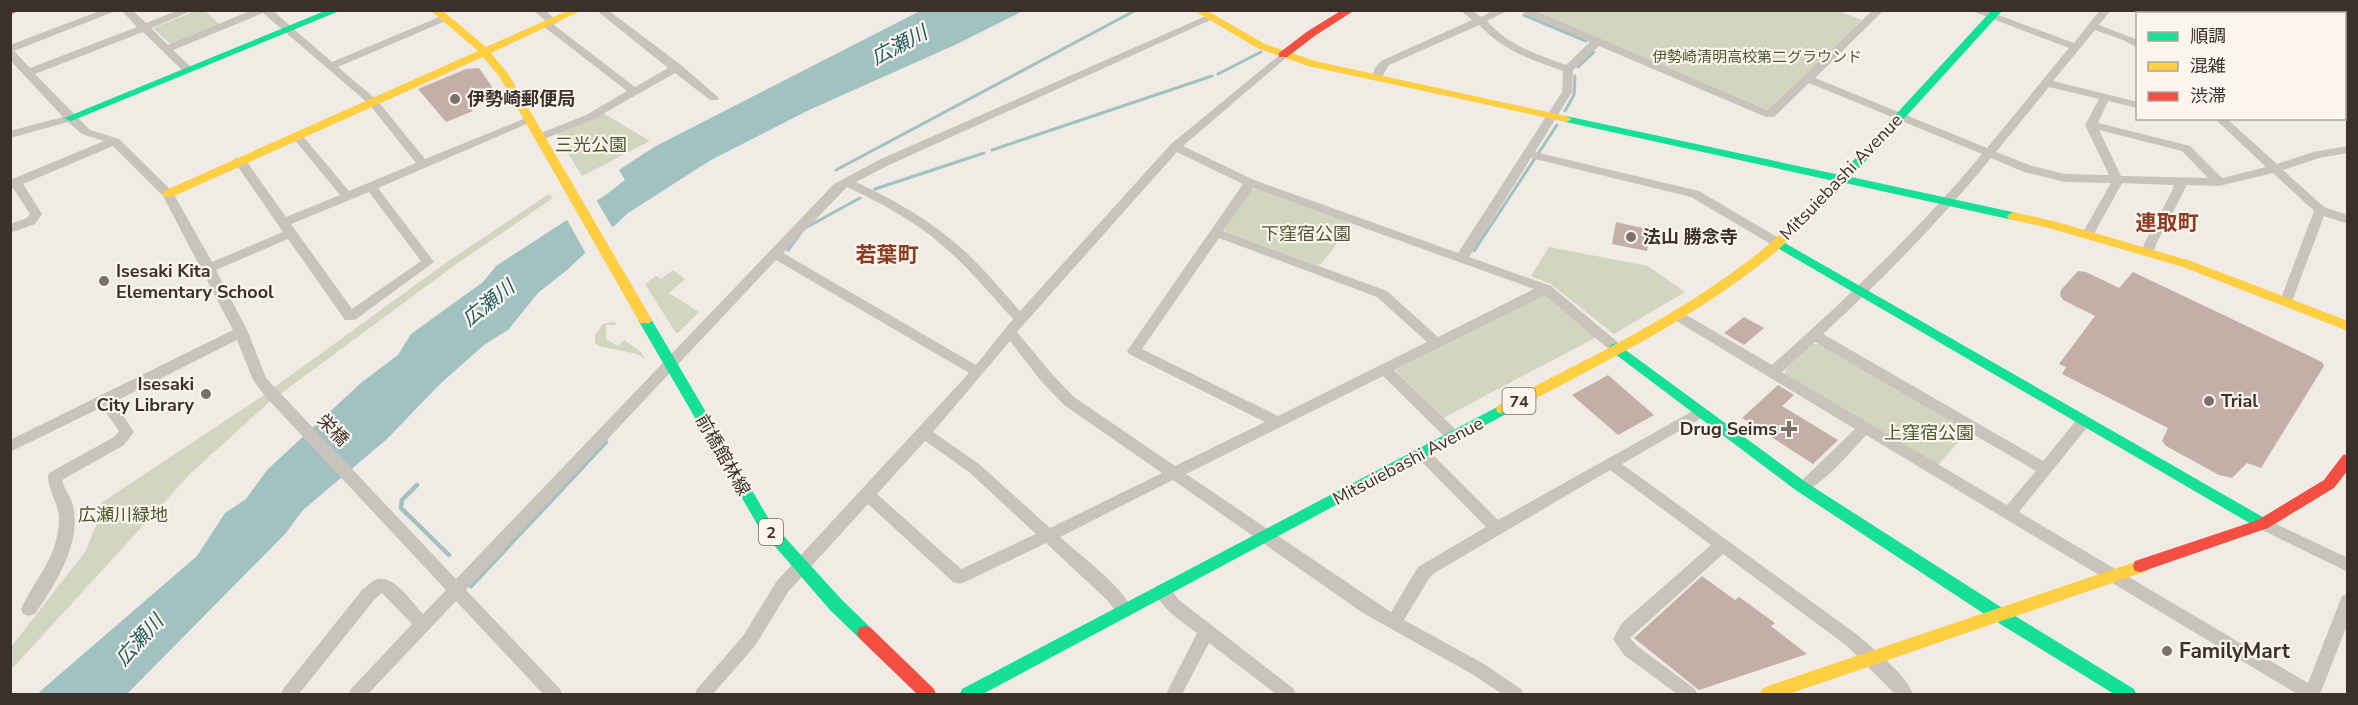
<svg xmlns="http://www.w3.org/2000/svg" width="2358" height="705" font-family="'Nunito Sans','Noto Sans JP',sans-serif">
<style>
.green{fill:#d1d6bf}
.water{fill:#a1c2c1}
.pier{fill:#f0ebe5}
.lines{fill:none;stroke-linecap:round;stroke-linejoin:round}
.stream-far1{stroke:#a1c2c1;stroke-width:3}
.stream{stroke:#a1c2c1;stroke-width:4.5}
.building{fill:#c3afa7}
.street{fill:#c9c3be;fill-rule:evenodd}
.fast{fill:#16e098;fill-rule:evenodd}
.slow{fill:#ffcf43;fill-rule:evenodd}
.jam{fill:#f24e42;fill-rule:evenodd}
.poi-dot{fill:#7a716c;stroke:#fbf5ee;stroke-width:2}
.labels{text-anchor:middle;stroke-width:4.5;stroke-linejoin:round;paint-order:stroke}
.far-park-label{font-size:15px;fill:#4a5a2e;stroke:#fbf5ee}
.shield{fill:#fbf5ee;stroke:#756b66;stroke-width:1.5}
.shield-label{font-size:16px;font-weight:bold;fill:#3b302b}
.poi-label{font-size:18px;font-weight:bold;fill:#3b302b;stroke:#fbf5ee;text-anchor:start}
.park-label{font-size:18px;fill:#4a5a2e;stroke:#fbf5ee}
.street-label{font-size:18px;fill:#3b302b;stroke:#fbf5ee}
.water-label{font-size:20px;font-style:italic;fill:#1f5a5e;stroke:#fbf5ee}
.quarter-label{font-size:21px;font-weight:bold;fill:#8c3b22;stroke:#fbf5ee}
.near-poi-label{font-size:21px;font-weight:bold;fill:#3b302b;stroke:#fbf5ee;text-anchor:start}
</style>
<rect width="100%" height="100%" fill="#f0ebe5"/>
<!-- green -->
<path class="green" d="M1836 10 1862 20 1769 110 1533 11Z
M195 11H205L220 25 172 44 169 43 153 28Z
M603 113 650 141 582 176 557 136 559 133Z
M1255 189 1347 221 1351 225 1322 263 1317 265 1226 232 1223 228 1249 190Z
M549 194 553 198 455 265 268 403 191 473 11 670V647L85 552 101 514V503L261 397 447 262Z
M1549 247 1648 266 1685 292 1614 334 1551 284 1531 276Z
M673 270 685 279 669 293 699 312 678 333H676L645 284 656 276 661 279Z
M1543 294 1548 295 1595 335V338L1443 418 1395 370Z
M615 322 616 325H606V339L618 346 624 340 641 352 645 359 637 354 599 346 595 343V335L603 324Z
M1812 344H1820L1969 430 1937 466 1787 375 1785 370Z"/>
<!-- water -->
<path class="water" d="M920 11H1023L957 44 809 110 711 160 628 213 567 270 538 293 508 330 484 345 440 384 387 439 303 510 285 534 127 694H37L197 556 225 513 246 499 267 470 362 382 398 355 411 334 483 282 496 266 607 194 625 180 619 170 654 147Z"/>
<!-- pier -->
<path class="pier" d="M595 198 614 230 587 256 565 216Z"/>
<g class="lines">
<!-- stream-far1 -->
<path class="stream-far1" d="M1524 15 1586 41
M1578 67 1594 52
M1218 74 1261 52
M2344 95 2348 97
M1565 111 1574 95 1575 76
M992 150 1212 76
M836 170 1136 10
M875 189 984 153
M807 227 860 198
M788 250 800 234
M1474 251 1557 125"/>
<!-- stream -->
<path class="stream" d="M417 485 402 500 401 508 449 555
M471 586 606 442"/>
</g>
<!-- building -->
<path class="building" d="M479 68 497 94 469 105 473 111 446 122 418 89 466 69Z
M1616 222 1651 230 1647 251 1612 244Z
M2078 271 2086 272 2119 288 2133 272 2322 362 2324 366 2261 468 2247 463 2232 478 2219 475 2166 446 2162 441 2168 428 2062 374 2066 367 2059 364 2095 316 2063 300 2060 295 2061 290Z
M1744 317 1764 328 1744 345 1724 333Z
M1608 375 1654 415 1618 435 1572 395Z
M1778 385 1794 395 1782 406 1838 440 1813 464 1742 418Z
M1702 576 1735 600 1739 597 1775 623 1771 626 1807 654 1699 690 1634 638Z"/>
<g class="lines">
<!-- street -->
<path class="street" d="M102 10H118L14 51 30 68 137 27 121 10H132L146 23 179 10H194L151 28 168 45 252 10H272L332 62 444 15 448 16V20L338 67 377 100 425 159 526 118 530 117 536 120 378 188 434 262 355 320H345L288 239 216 270 248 332 266 378 456 579 834 184 881 159 1206 16H1214L1215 18 889 165 856 182C889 198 920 214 948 237 975 258 997 285 1020 311L1171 144 1283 52 1288 55 1287 57 1183 146 1254 180 1458 253 1562 92 1563 71C1527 58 1506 52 1479 25L1389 65 1380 80H1372L1371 78 1375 68 1381 61 1472 20 1460 10H1472L1481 17 1494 10H1509L1487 21C1509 46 1536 54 1566 65L1590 42 1518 10H1533L1768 110 1873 10H1884L1815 78 1987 148 2069 48 1969 10H1985L2074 43 2100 10H2111L2099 25 2138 40V48L2123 40 2095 30 2053 81 2138 102V108L2108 101 2098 123 2190 146 2222 178 2266 167 2214 118H2226L2277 164 2313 152 2348 146V153L2319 158 2283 170 2324 207 2348 215V224L2324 216 2291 304H2281L2280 301 2314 211 2273 173 2219 186 2185 185 2186 187 2156 244 2154 252 2148 256 2142 252 2144 244 2174 187 2173 185 2122 183 2094 234 2088 238 2082 234 2111 183 2065 182 2024 172 1991 158C1940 221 1883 279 1823 334L2043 461 2079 417H2089L2091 421 2089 425 2019 512 2308 683 2340 601 2342 596 2348 594V623L2320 694H2297L1866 435C1854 448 1814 497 1797 491L1795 487 1855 429 1673 319 1671 316 1678 311 1683 313 1772 365C1846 299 1918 231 1982 154L1809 83 1774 117H1766L1599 46 1573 70 1572 92 1535 152 1699 191 1782 240 1784 243 1782 246H1774L1691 197 1531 158 1469 257 1551 286 1621 345 1623 348 1621 351H1611L1545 295 1394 370 1459 433 1461 437 1459 441H1449L1383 376 1186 474 1391 612 1418 567 1486 527 1418 458 1416 454 1418 450H1428L1498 520 1700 407 1705 408 1707 412 1705 416 1622 464 1859 636C1875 651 1906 674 1913 694H1895L1847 646 1723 554 1630 638 1636 645 1695 689 1697 694H1677L1624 655 1613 639 1622 623 1711 545 1610 470 1436 572 1430 577 1404 620 1484 664 1521 689 1523 694H1502L1472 674 1363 613 1173 480 1060 537C1081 556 1121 585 1133 610L1131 615 1125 617 1119 615 1107 600 1046 543 965 582 959 584 953 582 868 504 788 592 755 646 713 694H695L697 689 743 636 776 582 969 373 776 260 466 590 560 689 562 694H543L456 601 368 694H349L351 689 412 624 382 593 374 600 299 694H281L283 689 362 590C367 587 372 580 378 579 396 576 412 603 423 614L446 590 265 396 253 380 237 340 114 402 134 432 124 445 62 480C64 489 71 496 73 506 82 543 55 585 35 614L29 616 23 614 21 609C36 577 59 556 59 518 59 504 44 482 49 473L114 437 119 431 102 407 10 452V440L233 330 163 196 113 146 23 184 42 214 35 224 10 233V224L27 218 30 214 13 188 10 189V180L104 141 82 134 68 122 10 138V131L63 117 10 60V45ZM263 13 369 104 416 163 349 191 301 134H293V138L340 195 286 217 244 158H236L234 161 283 232 212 262 172 191 119 139 90 130 35 74 143 32 184 72H192V68L173 50ZM2049 87 2099 99 2085 125 2109 175 2065 174 2032 166 1996 152ZM2099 130 2182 151 2208 178 2121 176ZM1177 152 1243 184 1127 351 1129 354 1265 422 1175 466 1074 397 1051 373 1017 332ZM847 187C880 203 914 220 942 245 968 267 990 294 1013 319L976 365 783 253ZM1253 188 1534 289 1438 337 1387 291 1223 231ZM369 192 421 261 352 309 291 224ZM1219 238 1377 297 1427 342 1278 416 1142 349ZM1010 341 1041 381 1064 405 1162 473 1050 528 979 464 933 432ZM1815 342 2036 471 2007 505 1782 372ZM925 441 969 472 1036 534 961 569 877 494Z
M533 10H545L558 22 554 25 635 87 668 68 596 10H608L681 65 719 98 718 100H710L675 73 594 119 544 139H536V135L586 115 627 91 543 26 542 24 546 21Z
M2221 10H2235V11L2232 14H2215Z
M2344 32 2348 33V40L2344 39Z
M2344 87 2348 88V95L2344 94Z
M2263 518 2348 558V572L2258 528 2255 524 2258 520Z
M1162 584 1168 586 1179 600 1294 689 1296 694H1276L1209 643 1182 694H1166L1197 633C1181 621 1163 610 1154 591L1156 586Z"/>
<!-- fast -->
<path class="fast" d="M327 10H342L74 120 70 121 64 118Z
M1992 10H2003L1851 177 2017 213 2019 216 2013 220 1845 183 1824 206 1820 207 1814 203 1834 181 1566 122 1560 119 1566 116 1840 175Z
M1778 239 2268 520 2271 524 2268 528 2263 530 2258 528 1774 246 1772 243Z
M645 315 650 317 770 521 842 600 871 628 873 633 871 638 865 640 859 638 830 610 760 529 638 320Z
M1616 343 1807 483 2004 609 2134 689 2136 694H2114L1992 619 1797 491 1611 351 1609 348 1611 345Z
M1503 404 1508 405 1510 409 1508 413 983 694H960L962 689Z"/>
<!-- slow -->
<path class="slow" d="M430 10H442L486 47 569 10H583L491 53 509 75 652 320 650 323H640L499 76 483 57 172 197H164L162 194 164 191 478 51Z
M1193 10H1206L1265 44 1315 61 1566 116 1572 119 1566 122 1308 66 1257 48Z
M1820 199 1824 200 1826 203 1824 206C1801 228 1779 251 1753 270 1678 327 1591 369 1508 413H1498L1496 409 1498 405C1582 362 1668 321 1744 264 1770 245 1793 223 1816 200Z
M2013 212 2057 222 2191 261 2348 321V331L2183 267 2052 229 2009 219 2007 216Z
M2141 560 2147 561 2149 566 2147 571 1789 694H1760L1762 689 1768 686Z"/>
<!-- jam -->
<path class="jam" d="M10 10H20L10 15Z
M1342 10H1355L1316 35 1287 57H1279V53L1308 31Z
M2348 454V470L2334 488 2268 528 2141 572 2135 571 2133 566 2135 561 2258 520 2324 480 2343 455Z
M865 626 871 628 934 689 936 694H917L859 638 857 633 859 628Z"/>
</g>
<!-- markers -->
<g class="poi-dot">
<circle cx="455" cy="99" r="6"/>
<circle cx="1631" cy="237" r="6"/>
<circle cx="104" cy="281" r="6"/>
<circle cx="206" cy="394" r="6"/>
<circle cx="2209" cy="401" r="6"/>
<path d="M1786 420h6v6h6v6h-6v6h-6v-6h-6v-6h6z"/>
<circle cx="2167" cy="651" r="6"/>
</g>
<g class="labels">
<!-- far-park labels -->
<g class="far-park-label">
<text x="1757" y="62">伊勢崎清明高校第二グラウンド</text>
</g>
<!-- shield labels -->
<g class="shield">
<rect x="1502.5" y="388" width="33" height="26" rx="4.5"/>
<rect x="759" y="519" width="24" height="26" rx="4.5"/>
</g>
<g class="shield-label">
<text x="1519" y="407">74</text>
<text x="771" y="538">2</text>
</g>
<!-- poi labels -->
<g class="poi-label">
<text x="467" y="105">伊勢崎郵便局</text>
<text x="1643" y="243">法山 勝念寺</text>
<text x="116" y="277">Isesaki Kita<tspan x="116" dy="21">Elementary School</tspan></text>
<text x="194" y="390" text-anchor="end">Isesaki<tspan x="194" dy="21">City Library</tspan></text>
<text x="2221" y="407">Trial</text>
<text x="1777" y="435" text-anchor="end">Drug Seims</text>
</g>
<!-- park labels -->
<g class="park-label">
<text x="591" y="151">三光公園</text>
<text x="1306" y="240">下窪宿公園</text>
<text x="1929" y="439">上窪宿公園</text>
<text x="123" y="521">広瀬川緑地</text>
</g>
<!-- street labels -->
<g class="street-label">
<text transform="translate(1841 177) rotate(-46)" y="6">Mitsuiebashi Avenue</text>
<text transform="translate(333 430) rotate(46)" y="6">栄橋</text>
<text transform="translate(723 455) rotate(60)" y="6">前橋館林線</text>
<text transform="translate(1408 461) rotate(-28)" y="6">Mitsuiebashi Avenue</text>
</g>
<!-- water labels -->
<g class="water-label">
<text transform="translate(899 45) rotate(-28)" y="7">広瀬川</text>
<text transform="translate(488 303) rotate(-39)" y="7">広瀬川</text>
<text transform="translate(139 640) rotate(-48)" y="7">広瀬川</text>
</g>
<!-- quarter labels -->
<g class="quarter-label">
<text x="2167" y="230">連取町</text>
<text x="887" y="262">若葉町</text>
</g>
<!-- near-poi labels -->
<g class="near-poi-label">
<text x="2179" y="658">FamilyMart</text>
</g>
</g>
<!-- border -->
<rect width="2358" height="705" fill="none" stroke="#3b302b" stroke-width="24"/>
<!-- legend -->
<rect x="2136" y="12" width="210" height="108" fill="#fbf5ee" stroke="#aea6a0" stroke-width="1.5"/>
<rect x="2148" y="32" width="30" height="9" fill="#16e098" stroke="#aea6a0" stroke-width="1.5"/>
<text x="2190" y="42" font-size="18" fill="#3b302b">順調</text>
<rect x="2148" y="62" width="30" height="9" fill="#ffcf43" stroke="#aea6a0" stroke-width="1.5"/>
<text x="2190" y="72" font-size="18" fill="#3b302b">混雑</text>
<rect x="2148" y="92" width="30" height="9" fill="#f24e42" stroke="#aea6a0" stroke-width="1.5"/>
<text x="2190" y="102" font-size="18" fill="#3b302b">渋滞</text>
</svg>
